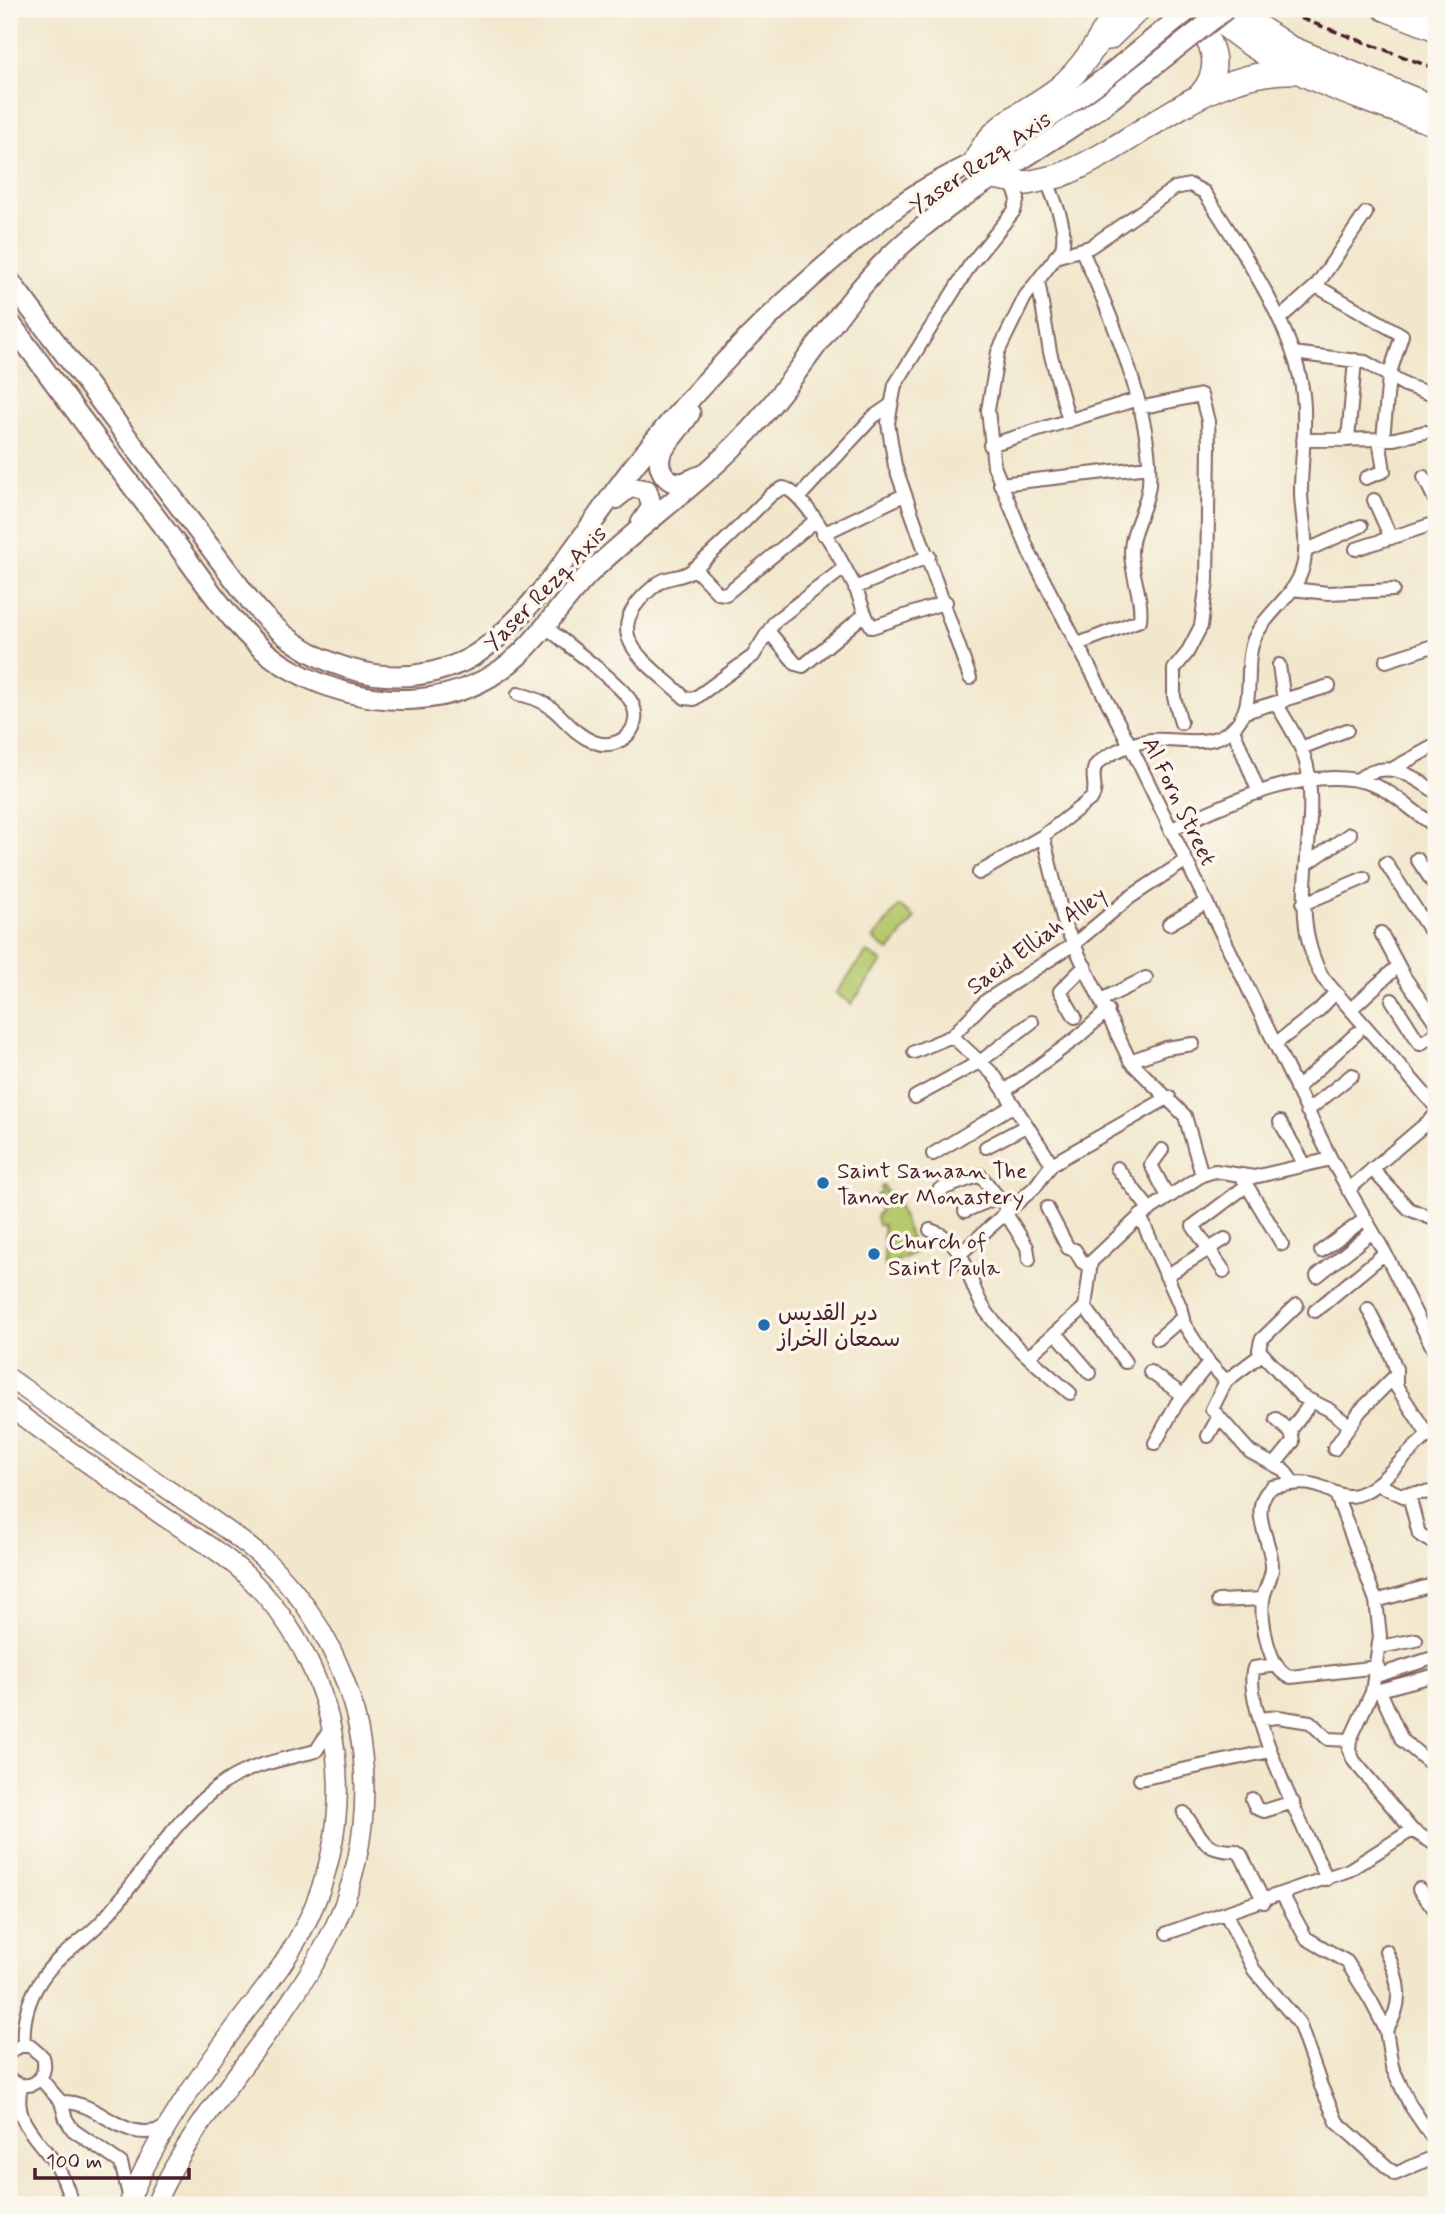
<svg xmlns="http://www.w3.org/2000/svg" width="1445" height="2214" font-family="Mynerve,'Playpen Sans Arabic',sans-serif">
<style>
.green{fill:#b5c96d;stroke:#80744c;stroke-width:2}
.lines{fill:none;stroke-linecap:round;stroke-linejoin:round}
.street-casing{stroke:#846563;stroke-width:16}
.secondary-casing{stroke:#846563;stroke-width:21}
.primary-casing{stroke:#846563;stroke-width:23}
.highway-casing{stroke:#846563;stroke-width:26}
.street{stroke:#fff;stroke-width:12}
.secondary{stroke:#fff;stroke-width:18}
.primary{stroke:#fff;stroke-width:19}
.highway{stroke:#fff;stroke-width:23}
.rail{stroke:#4a1f2b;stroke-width:3.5;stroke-dasharray:10 5;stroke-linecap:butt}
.primary-bridge-casing{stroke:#846563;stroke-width:23;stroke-linecap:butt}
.primary-bridge{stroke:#fff;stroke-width:19}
.poi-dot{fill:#1f6fb2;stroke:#fbf7ec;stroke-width:2.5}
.labels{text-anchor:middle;stroke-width:7;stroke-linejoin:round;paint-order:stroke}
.street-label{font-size:23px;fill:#4a1f2b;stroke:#fbf7ec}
.poi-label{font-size:23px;fill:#4a1f2b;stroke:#fbf7ec;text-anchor:start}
</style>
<rect width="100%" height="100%" fill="#fbf7ec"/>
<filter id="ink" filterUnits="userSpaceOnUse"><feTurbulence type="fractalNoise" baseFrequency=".0143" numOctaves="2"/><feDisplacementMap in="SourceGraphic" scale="14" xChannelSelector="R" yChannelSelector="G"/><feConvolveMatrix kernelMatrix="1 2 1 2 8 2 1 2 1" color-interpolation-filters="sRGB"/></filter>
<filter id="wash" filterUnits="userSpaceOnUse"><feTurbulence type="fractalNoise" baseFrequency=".00686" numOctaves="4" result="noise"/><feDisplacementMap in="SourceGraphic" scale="28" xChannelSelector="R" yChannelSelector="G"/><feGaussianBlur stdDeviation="1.57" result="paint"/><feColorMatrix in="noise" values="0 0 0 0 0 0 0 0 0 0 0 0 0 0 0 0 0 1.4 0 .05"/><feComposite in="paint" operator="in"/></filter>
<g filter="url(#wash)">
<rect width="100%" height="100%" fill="#f1e7cc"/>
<!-- green -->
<path class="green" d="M899 906 915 918 889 951 873 939Z
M867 952 882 962 851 1004 836 993Z
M884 1186 886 1193 890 1192 893 1206 898 1205 916 1252 885 1267 883 1225H878L876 1217 881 1209 876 1203V1196L881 1193V1187Z"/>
</g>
<g filter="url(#ink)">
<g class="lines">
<!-- street casing -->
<g class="street-casing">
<path id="street" d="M1047 180C1054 202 1068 225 1062 249L1025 297 998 352 988 410 994 466 1030 554 1130 745 1331 1159 1385 1253 1436 1354
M1038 280 1050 352 1069 421
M1316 286 1402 335 1389 376 1383 439
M1279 319 1316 286 1366 213
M1293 353 1365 362 1405 385 1436 396
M1139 408 1201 395 1208 421 1209 446 1207 581 1201 626 1187 653 1174 669V697L1181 723
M1303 440 1394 439 1425 432
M1348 440 1355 360
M990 445 1138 399
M1424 477 1436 502
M1366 478 1384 471 1379 439
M1000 484 1149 467
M800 496 873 417 889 406
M1374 500 1391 538
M823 534 904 495
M1356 549 1436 523
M1305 551 1361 526
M694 568 718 593 726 594 815 521
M844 568 775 621 753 656 694 699 685 698C645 660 593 634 657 584 668 575 680 579 691 571 720 548 746 519 772 494L783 488C804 490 845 567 855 587 861 600 864 616 872 627L946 602
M855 588 929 556
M1292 589 1328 593 1393 590
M769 632 796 664 803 666 865 614
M1078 644 1140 620C1143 598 1131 574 1131 552 1131 529 1147 508 1149 485 1154 417 1111 314 1082 251
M1386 661 1436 645
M1279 665 1284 701
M970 678 895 466 888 423 895 385 970 265 1014 211 1018 198 1011 182
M518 694C562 702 563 730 594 742 620 752 647 726 630 700 616 680 566 644 545 626
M1276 703C1288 724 1304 747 1308 771 1319 843 1285 912 1323 978L1436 1107
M1245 712 1329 686
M1233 729 1259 793
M1301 748 1347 730
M1394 768 1436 745
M1357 780C1387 758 1409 774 1436 792
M1170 830C1225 804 1313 761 1374 785 1398 794 1414 814 1436 826
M1043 836 1065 926 1130 1061 1185 1116 1202 1175
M1417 859 1436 887
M1308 863 1350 834
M1386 863 1428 928 1436 925
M979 873 1043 836 1092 798C1099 787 1088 772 1098 763 1111 752 1134 742 1151 740 1178 738 1210 749 1232 729 1259 705 1242 669 1254 639 1265 613 1294 597 1302 570 1310 545 1301 516 1301 491 1301 459 1307 427 1303 395 1296 330 1240 247 1204 192L1190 185 1175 188 1090 247 1055 257
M1303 904 1364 878
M1169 924 1205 903
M1381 933 1405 978 1436 1023
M1103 999 1146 978
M1392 1000 1420 1044 1436 1033
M1351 1009 1398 966
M1075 1017 1060 991 1085 966
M952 1036 994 1075 1052 1164
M1275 1044 1319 1010 1335 993
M914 1052 952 1036 987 1000 1074 944 1129 898 1185 861
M1130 1061 1166 1048 1193 1044
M1296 1089 1357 1033
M1005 1091 1078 1037 1108 1010
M915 1097 981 1061 1032 1022
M1307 1111 1352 1075
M1280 1122 1305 1165
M986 1147 1026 1126
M1162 1150 1151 1165 1168 1197
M933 1154 1014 1105
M1117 1168 1150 1210
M1372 1169 1409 1209 1436 1220
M1243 1179 1282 1244
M939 1190 980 1175 1008 1209
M1348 1190 1436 1115
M1047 1208 1068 1248 1075 1250 1082 1262 1089 1265
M965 1211 998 1197
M1005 1212 1027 1247 1029 1260
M1140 1216 1180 1306 1184 1324 1209 1363 1226 1381
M930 1230C970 1242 965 1281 985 1310 1008 1342 1041 1368 1070 1393
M1321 1251 1365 1219
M961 1253 1035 1187 1052 1164 1169 1097
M1224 1271 1193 1226 1246 1186
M1166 1276 1225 1239
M1317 1276 1372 1232
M1297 1305 1261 1340 1259 1350 1301 1396 1328 1409 1349 1425
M1085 1307 1125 1362
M1368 1309 1388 1347 1396 1369V1386L1428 1435
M1315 1311 1385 1253
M1056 1333 1090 1373
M1158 1339 1182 1318
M1262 1354 1226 1381 1212 1409 1250 1452 1284 1470 1294 1484
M1029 1356 1085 1307 1091 1262 1140 1216 1202 1175 1215 1171 1254 1177 1331 1159
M1150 1372 1183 1395
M1276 1419 1291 1433
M1208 1436 1218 1418
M1155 1443 1177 1403 1209 1363
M1334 1449 1360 1411 1396 1375
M1275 1464 1293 1442 1291 1430 1312 1401
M1377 1484 1410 1499 1419 1534 1436 1544
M1336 1494 1376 1601 1380 1636 1372 1692 1350 1740 1349 1750 1354 1761 1412 1830 1436 1845
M1402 1494 1436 1492
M1218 1601 1263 1599
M1376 1601 1436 1584
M1380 1647 1416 1640
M1277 1665 1254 1668C1240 1703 1310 1841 1327 1879
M1378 1667 1291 1677C1269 1672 1260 1620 1263 1600 1264 1590 1271 1580 1272 1569 1274 1543 1245 1510 1272 1487 1285 1485 1301 1481 1315 1485 1328 1488 1337 1497 1351 1496 1382 1493 1407 1446 1436 1431
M1376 1676 1436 1657
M1380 1691 1402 1740 1436 1768
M1372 1692 1436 1675
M1260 1719 1278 1717 1310 1722 1328 1739 1350 1740
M1140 1779 1270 1751
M1252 1799 1256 1808 1264 1811 1293 1802
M1184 1813C1203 1839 1203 1851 1236 1851L1241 1855 1264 1902
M1419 1889 1436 1911
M1283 1896 1306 1938 1347 1962 1371 2001 1386 2030 1392 2067 1410 2105 1436 2143
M1226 1914 1254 1970 1299 2023 1321 2086 1337 2122 1395 2174 1436 2156
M1167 1933 1349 1870 1412 1830
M1386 2030C1405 2004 1399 1978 1386 1951
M24 2045C22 2021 28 2000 41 1980 57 1955 83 1942 102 1921 144 1876 173 1816 225 1782 252 1764 285 1759 316 1751L331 1728
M9 2053 20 2046H30L43 2057C50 2080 26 2095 9 2078
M40 2078 61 2102 66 2119 73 2130 121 2163 130 2199
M21 2086C13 2119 33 2134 52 2159 62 2173 68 2188 72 2205
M61 2102C104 2101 121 2147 168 2127"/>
</g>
<!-- secondary casing -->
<g class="secondary-casing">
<path id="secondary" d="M9 1378C55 1410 100 1444 147 1475 185 1502 227 1527 263 1558 323 1613 359 1691 364 1772 367 1832 354 1893 325 1945 276 2037 197 2109 155 2205
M9 1407C59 1443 109 1479 160 1514 189 1534 220 1550 246 1575 350 1676 367 1830 290 1952 273 1981 250 2006 231 2033 191 2086 152 2144 128 2205"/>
</g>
<!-- primary casing -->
<g class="primary-casing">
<path id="primary" d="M9 280 252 603C302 664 386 696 462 662 526 632 592 518 637 462 711 369 798 284 892 211 925 185 966 168 1003 147 1039 127 1072 102 1105 78
M9 321C63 395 118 468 174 541 208 586 241 642 292 670 367 711 462 714 525 649 550 624 569 592 595 568 645 521 702 482 749 431 799 377 836 310 888 258 955 191 1044 152 1118 94
M690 413C682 427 668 440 661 454 656 467 665 482 679 483 686 483 693 478 700 476
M615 499 630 487 647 490 652 507 641 523"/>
</g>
<!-- highway casing -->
<g class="highway-casing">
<path id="highway" d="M1207 9C1266 69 1358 98 1436 124
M1232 9 1289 47 1433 107
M1385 9 1436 29
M1433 9 1436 10
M1189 11C1209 38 1227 64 1201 94
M1109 38 1139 9
M975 162C992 122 1027 113 1059 88 1083 68 1102 37 1116 9
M993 177 1027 183 1059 176C1143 143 1206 66 1302 72"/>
</g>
<!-- street -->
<use href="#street" class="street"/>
<!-- secondary -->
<use href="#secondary" class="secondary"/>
<!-- primary -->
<use href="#primary" class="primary"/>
<!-- highway -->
<use href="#highway" class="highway"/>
<!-- rail -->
<path class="rail" d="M1288 9 1300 18 1436 69"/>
<!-- primary-bridge casing -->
<g class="primary-bridge-casing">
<path id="primary-bridge" d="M1105 78 1190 9
M1118 94 1226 9"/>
</g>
<!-- primary-bridge -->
<use href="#primary-bridge" class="primary-bridge"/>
</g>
</g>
<!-- markers -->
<g class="poi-dot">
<circle cx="823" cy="1183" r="7"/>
<circle cx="874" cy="1254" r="7"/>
<circle cx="764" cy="1325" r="7"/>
</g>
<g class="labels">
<!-- street labels -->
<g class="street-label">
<text transform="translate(980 162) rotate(-34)" y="8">Yaser Rezq Axis</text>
<text transform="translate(545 588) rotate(-46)" y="8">Yaser Rezq Axis</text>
<text transform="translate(1180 801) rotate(64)" y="8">Al Forn Street</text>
<text transform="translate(1036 940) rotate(-36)" y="8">Saeid Elliah Alley</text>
</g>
<!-- poi labels -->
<g class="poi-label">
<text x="837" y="1178">Saint Samaan The<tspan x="837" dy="26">Tanner Monastery</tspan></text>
<text x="888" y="1249">Church of<tspan x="888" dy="26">Saint Paula</tspan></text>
<text x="778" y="1320">دير القديس<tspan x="778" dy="26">سمعان الخراز</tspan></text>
</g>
</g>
<!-- margin -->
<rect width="1445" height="2214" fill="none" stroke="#fbf7ec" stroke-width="35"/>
<!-- scale -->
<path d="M35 2168v10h154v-10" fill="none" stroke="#4a1f2b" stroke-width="3.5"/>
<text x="46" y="2168" font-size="21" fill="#4a1f2b" stroke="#fbf7ec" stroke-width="5" paint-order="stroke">100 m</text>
</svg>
